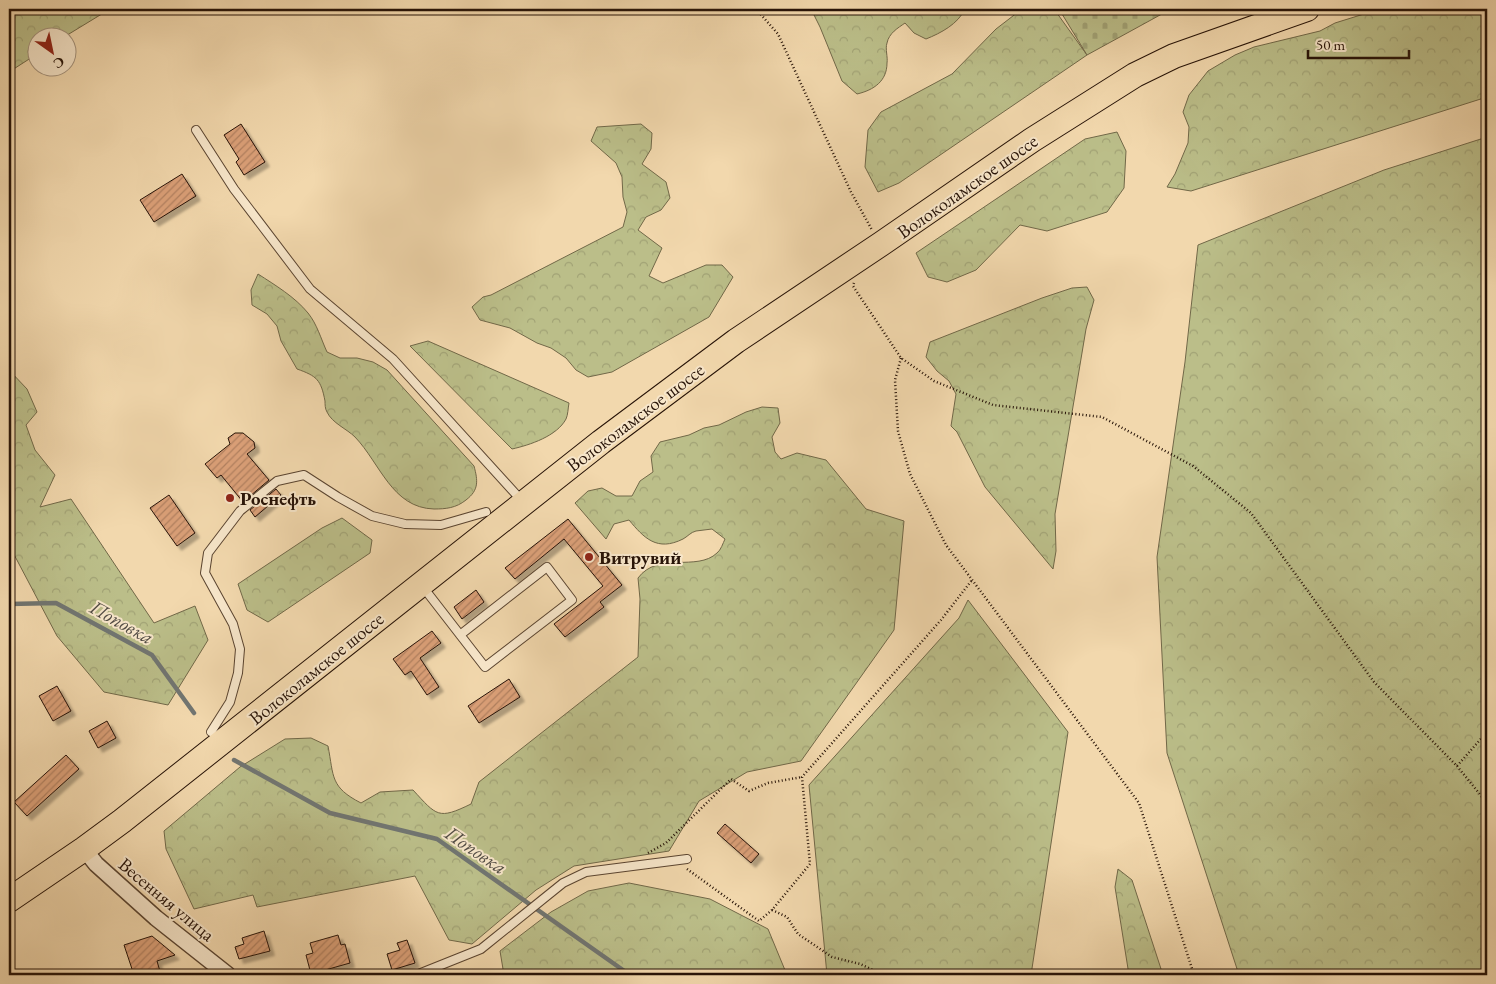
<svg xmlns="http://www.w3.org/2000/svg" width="1496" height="984" font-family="'EB Garamond',serif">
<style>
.forest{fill:url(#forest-crowns);stroke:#716848}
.cemetery{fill:url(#cemetery-stones);stroke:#716848}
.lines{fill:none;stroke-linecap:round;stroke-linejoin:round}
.stream{stroke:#717571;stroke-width:4.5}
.building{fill:url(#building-hatch);stroke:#271307;filter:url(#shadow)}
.service-casing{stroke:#5a4430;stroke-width:10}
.minor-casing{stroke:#5a4430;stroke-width:18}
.primary-casing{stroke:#271307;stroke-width:26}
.path{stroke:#271307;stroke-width:2.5;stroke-dasharray:1 2.5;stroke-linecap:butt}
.service{stroke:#f7e6ca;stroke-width:8}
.minor{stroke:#f7e6ca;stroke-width:15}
.primary{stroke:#f2d8ad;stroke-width:24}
.poi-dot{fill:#8f2418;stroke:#f7e6ca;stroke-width:2}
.labels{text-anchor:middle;stroke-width:4;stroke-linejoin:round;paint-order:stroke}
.street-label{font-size:19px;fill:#271307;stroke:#f7e6ca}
.poi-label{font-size:19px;font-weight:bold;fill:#271307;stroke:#f7e6ca;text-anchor:start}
.water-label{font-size:20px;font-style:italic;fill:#524c45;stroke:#f7e6ca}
</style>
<defs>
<pattern id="forest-crowns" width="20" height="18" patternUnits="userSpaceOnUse" patternTransform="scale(1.25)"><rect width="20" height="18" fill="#bbbe89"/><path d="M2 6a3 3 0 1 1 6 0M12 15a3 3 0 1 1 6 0" fill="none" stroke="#a1a275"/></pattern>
<pattern id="cemetery-stones" width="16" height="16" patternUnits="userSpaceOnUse" patternTransform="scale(1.25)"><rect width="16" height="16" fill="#bbbe89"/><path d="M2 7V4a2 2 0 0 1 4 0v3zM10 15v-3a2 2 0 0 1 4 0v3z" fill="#a1a275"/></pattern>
<pattern id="building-hatch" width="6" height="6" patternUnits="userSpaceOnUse" patternTransform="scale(1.25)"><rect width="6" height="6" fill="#dba078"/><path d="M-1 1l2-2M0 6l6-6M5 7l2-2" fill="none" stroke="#b28160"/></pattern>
<filter id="shadow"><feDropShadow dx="4.5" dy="4.5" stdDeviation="1" flood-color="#0004"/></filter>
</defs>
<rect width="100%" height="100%" fill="#f2d8ad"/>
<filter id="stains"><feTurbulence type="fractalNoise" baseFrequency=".004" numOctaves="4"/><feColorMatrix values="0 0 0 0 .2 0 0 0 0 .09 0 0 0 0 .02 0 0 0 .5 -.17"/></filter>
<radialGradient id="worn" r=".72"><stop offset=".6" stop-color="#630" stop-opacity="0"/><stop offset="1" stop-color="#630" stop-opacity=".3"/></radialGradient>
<!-- forest -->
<path class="forest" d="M9 9H110L64 37 38 38 37 54 9 72Z
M811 9H965C958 24 941 33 926 39L914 33 905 23C898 28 889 33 887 43 885 49 888 57 887 63 887 81 874 90 857 94L842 81 820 27Z
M1022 9H1054L1087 55 899 183 878 192 865 167 868 130 881 112 952 74 996 29Z
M1380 9H1487V97L1191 191 1167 187 1175 174 1188 143 1189 127 1183 112 1189 95 1208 71 1235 55 1254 47 1320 31 1335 23Z
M641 124 652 133 651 149 642 164 666 182 670 198 661 210 646 217 638 230 662 248 649 276 663 283 706 265H722L733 277 709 317 612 372 588 377 576 370 566 358 551 348 537 343 510 328 480 320 472 307 483 297 491 295 623 227 627 212 623 197 622 177 616 163 591 141 597 127Z
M1117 132 1126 151 1124 188 1107 212 1047 231 1020 225 976 270 947 282 928 277 916 253 1085 139Z
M1487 137V975H1239L1167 753 1157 557 1185 362 1198 245 1384 170Z
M258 274C275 285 295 297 308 313 317 324 321 339 327 352L340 358H357L373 362 387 370 474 466C478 481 479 490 466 500 456 508 446 509 434 509 392 508 380 463 355 437 347 429 332 423 327 412 325 409 325 404 325 401 321 380 317 376 297 369L281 341 277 326 267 314 252 305 251 290Z
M1087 287 1094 300 1086 329 1055 514 1056 551 1053 569 985 487 957 432 951 426 956 394 949 381 937 371 926 357 930 342 1042 298 1072 288Z
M428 341 569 403C568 408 568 415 566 419 557 436 530 445 512 449L410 346Z
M9 370 27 389 37 412 26 425 35 450 55 475 40 507 71 499 154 623 195 606 208 640 168 705 104 692 57 636 9 545Z
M762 407 778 408 780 423 772 437 775 452 781 459 797 453 826 460 866 509 904 521 894 630 801 761 747 772 699 801 669 851 574 866 536 890 472 944 449 940 415 876 257 907 253 895 194 909 166 849 164 831 240 767 285 739 311 738 328 746C334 777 330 787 361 803L380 792 413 790C437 816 438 820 471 804L479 782 638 657 640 599 638 578C658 551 697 572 717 553 721 550 723 543 725 539L712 529C707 530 701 530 696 531 691 532 687 537 683 539 657 552 644 538 629 520L614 524 606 539 575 503 588 491 602 488 616 496H632L640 481 653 472 651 456 660 442 689 435 704 428 719 425 746 412Z
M342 518 372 540 370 553 268 622 247 610 238 584 322 528Z
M968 600 1068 732 1031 975H827L809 785 959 618Z
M1118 869 1132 880 1163 975H1129L1115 887Z
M629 883 710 899 768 929 787 975H504L500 951 551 912 588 891Z"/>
<!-- cemetery -->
<path class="cemetery" d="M1059 9H1171L1087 55Z"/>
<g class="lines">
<!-- stream -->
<path class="stream" d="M9 604 56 603 152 655 194 713
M234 760 330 813 437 839 630 975"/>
</g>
<!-- building -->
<path class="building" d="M241 124 265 162 244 175 236 162 239 159 224 135Z
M182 174 196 196 154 222 140 200Z
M235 433H243L254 442 255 448 247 454 269 480 243 502 221 475 217 478 205 464 230 444 228 438Z
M276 489 281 495 255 517 250 510Z
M169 495 195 533 177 546 150 508Z
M568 519 622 585 600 602 604 607 565 637 554 624 603 586 564 539 515 579 505 568Z
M476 590 484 602 462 619 454 607Z
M432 631 441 643 420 658 439 687 427 695 411 671 405 675 393 659Z
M509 679 520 697 479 723 468 706Z
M57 686 71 711 53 721 39 696Z
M107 721 116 738 98 748 89 731Z
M66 755 79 769 27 816 14 802Z
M725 824 759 854 751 863 717 833Z
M264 931 270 951 239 959 235 947 244 944 242 938Z
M338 935 341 945 345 944 350 963 311 974 306 955 313 953 310 943Z
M152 936 175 955 157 961 161 975H134L124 945Z
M407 940 415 963 392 970 387 954 400 950 397 943Z"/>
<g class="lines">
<!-- service casing -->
<g class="service-casing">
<path id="service" d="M196 130 234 189 310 289 393 359 523 502
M423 587 485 667 572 600 547 567 460 635
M211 732 230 702 238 673 240 649 233 624 205 573 208 553 240 511 277 481 304 475 338 497 372 516 405 524 441 525 486 512
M416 975 481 949 563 883 586 872 687 859"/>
</g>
<!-- minor casing -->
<g class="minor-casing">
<path id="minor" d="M84 849 96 864 156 918 228 975"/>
</g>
<!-- primary casing -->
<g class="primary-casing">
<path id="primary" d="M9 900 84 849 122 821 601 442 736 341 881 244 1032 140 1135 75 1174 56 1307 9"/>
</g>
<!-- path -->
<path class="path" d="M756 9 778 34 851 192 872 230
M854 283 853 286 901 358 934 381 993 405 1102 417 1193 466 1251 513 1374 682 1457 766 1487 732
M901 358 895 380 898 431 910 474 946 545 1139 803 1194 975
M1457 766 1487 803
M648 853 666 843 731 779 749 791 768 783 802 777
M687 869 759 921 772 910 810 864 802 777 941 620 972 580
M772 910 787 917 798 934 832 957 860 964 884 975"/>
<!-- service -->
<use href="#service" class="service"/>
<!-- minor -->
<use href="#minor" class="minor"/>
<!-- primary -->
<use href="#primary" class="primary"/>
</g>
<!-- markers -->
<g class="poi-dot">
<circle cx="230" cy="498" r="5"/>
<circle cx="589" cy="557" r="5"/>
</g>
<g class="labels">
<!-- street labels -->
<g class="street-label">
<text transform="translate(967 186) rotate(-35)" y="7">Волоколамское шоссе</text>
<text transform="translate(635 417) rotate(-37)" y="7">Волоколамское шоссе</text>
<text transform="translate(316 668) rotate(-39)" y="7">Волоколамское шоссе</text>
<text transform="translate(167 899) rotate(40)" y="7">Весенняя улица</text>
</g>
<!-- poi labels -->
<g class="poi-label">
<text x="240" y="505">Роснефть</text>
<text x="599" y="564">Витрувий</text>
</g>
<!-- water labels -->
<g class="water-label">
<text transform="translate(122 622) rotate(29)" y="7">Поповка</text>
<text transform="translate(476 850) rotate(34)" y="7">Поповка</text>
</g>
</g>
<!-- margin -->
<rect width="1496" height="984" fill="none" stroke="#f2d8ad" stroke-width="30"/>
<rect x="10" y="10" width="1476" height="964" fill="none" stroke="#271307" stroke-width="2.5"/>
<rect x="15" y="15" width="1466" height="954" fill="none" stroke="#271307"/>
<!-- north arrow -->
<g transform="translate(52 52) rotate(147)"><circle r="24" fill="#f7e6ca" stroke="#a4927c"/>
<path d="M0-4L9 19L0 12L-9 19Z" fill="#8f2418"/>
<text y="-8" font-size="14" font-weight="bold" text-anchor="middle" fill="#271307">С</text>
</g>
<!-- scale -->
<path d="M1308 50v8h101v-8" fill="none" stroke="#271307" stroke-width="2.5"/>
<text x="1316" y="50" font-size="15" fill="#271307" stroke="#f7e6ca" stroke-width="4" paint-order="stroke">50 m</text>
<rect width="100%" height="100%" filter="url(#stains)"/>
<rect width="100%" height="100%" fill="url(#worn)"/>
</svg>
